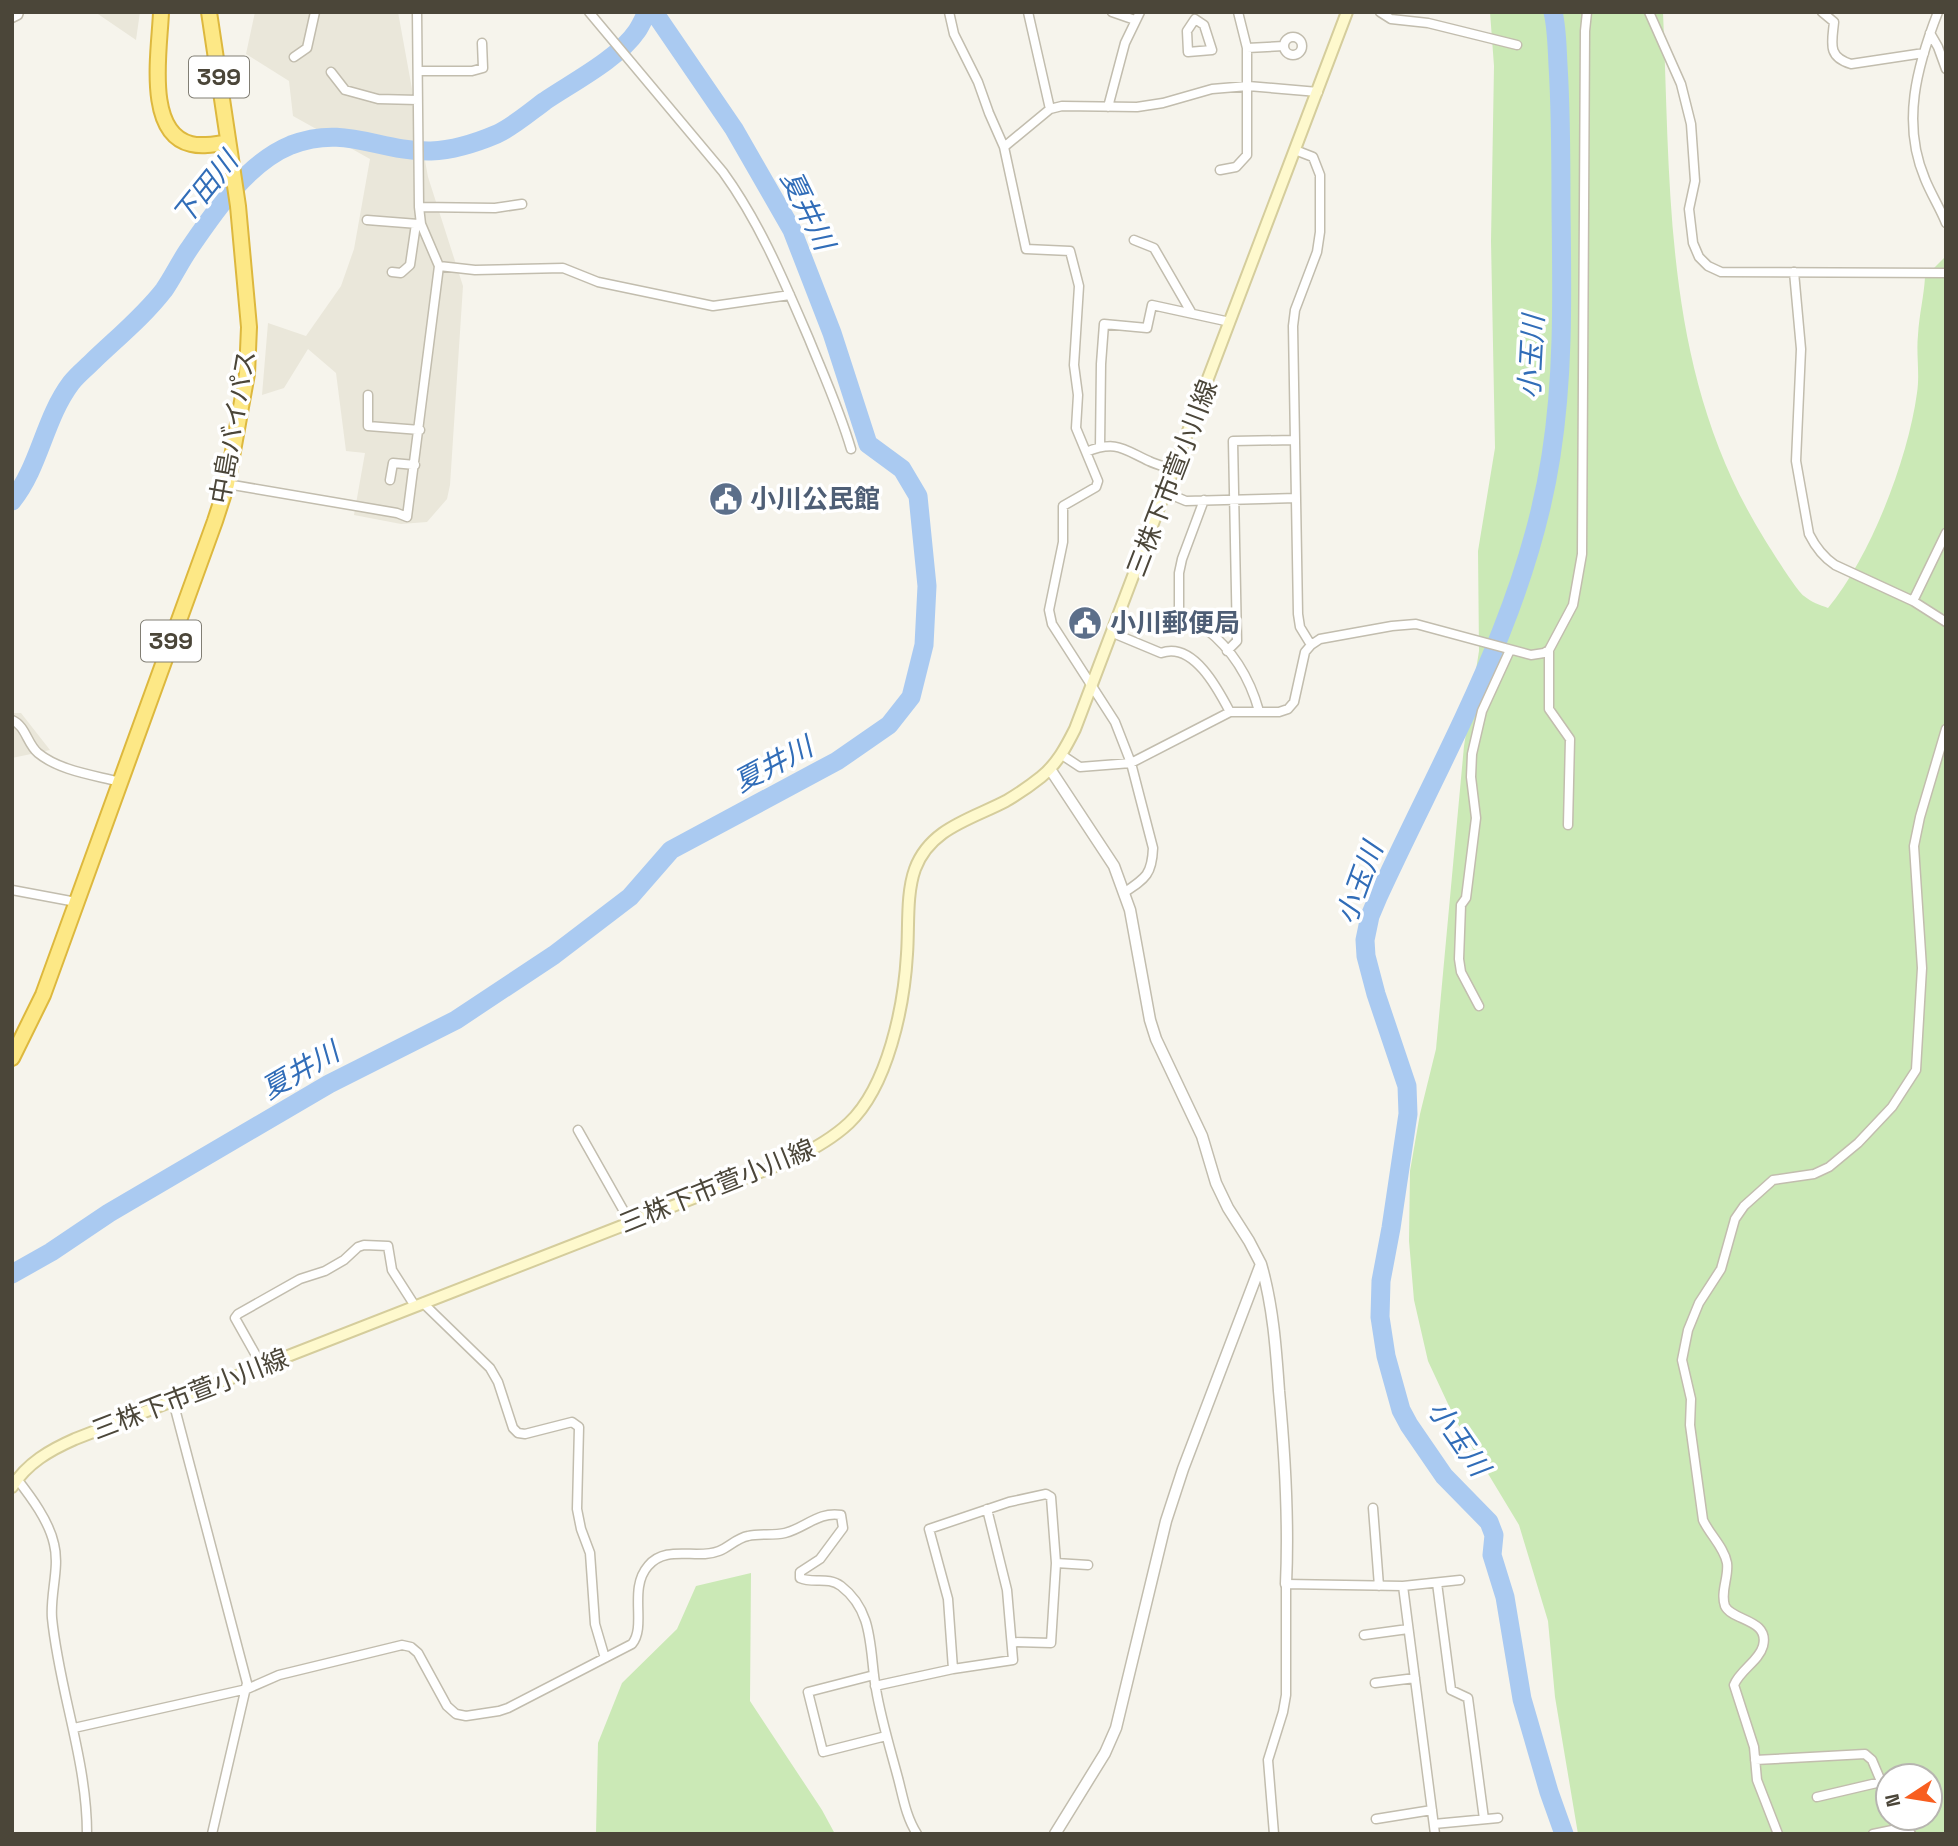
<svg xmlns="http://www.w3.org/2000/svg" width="1958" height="1846" font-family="'Space Grotesk','Noto Sans JP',sans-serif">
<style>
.residential{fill:#eae7da}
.green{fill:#cbe9b6;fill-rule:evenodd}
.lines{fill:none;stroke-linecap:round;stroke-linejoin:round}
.river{stroke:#aacaf1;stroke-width:19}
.minor-casing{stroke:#c2bdae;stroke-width:11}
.tertiary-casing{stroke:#c2bdae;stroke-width:13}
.secondary-casing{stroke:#d5cd9c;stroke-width:14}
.trunk-casing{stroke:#ddb83e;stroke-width:18}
.minor{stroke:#fff;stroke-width:8}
.tertiary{stroke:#fff;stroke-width:10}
.secondary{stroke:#fef9cd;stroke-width:10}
.trunk{stroke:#fde886;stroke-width:14}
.labels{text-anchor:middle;stroke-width:7;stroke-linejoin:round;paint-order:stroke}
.shield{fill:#fff;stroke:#817e74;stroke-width:2}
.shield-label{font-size:24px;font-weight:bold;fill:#4b4639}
.street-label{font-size:26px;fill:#4b4639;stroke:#fff}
.service-label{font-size:26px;font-weight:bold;fill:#4e5e75;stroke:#fff;text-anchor:start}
.water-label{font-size:28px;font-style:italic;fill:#316db8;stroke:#fff}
</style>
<rect width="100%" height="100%" fill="#f6f4ec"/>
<!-- residential -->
<path class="residential" d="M95 12H140L136 40Z
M255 12H398L428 177 463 286 450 485 447 499 427 522 401 524 354 515 365 453 346 451 336 373 308 349 284 388 262 395 268 323 306 336 341 286 354 249 370 159 293 116 289 81 246 54Z
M12 713H21L50 750 12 758Z"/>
<!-- green -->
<path class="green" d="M1490 12H1663C1671 198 1663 376 1765 540 1772 551 1796 590 1804 596 1811 602 1820 605 1828 608 1871 556 1908 459 1917 393 1920 374 1916 354 1918 335 1919 315 1924 296 1925 277L1946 256V1834H1578L1555 1697 1548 1621 1519 1525 1455 1419 1428 1361 1414 1300 1409 1241 1410 1171 1420 1114 1436 1049 1464 746 1479 651 1478 551 1495 448 1491 241 1494 66ZM1888 1776H1930V1818H1888Z
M751 1573 750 1701 822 1810 835 1834H596L598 1743 622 1683 677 1629 696 1586Z"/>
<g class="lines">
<!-- river -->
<path class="river" d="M1553 12C1557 29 1557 47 1558 65 1561 112 1561 160 1561 208 1562 291 1564 373 1551 456 1527 614 1444 753 1378 897L1370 916 1365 940 1366 956 1376 994 1407 1086 1408 1114 1391 1228 1381 1281 1380 1317 1386 1356 1401 1410 1409 1425 1444 1476 1489 1522 1494 1535 1492 1555 1505 1597 1522 1699 1549 1792 1564 1834
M12 501C40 466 44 419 71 383 77 375 86 368 93 361 117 338 144 316 164 290 173 277 180 262 189 249 215 211 247 163 291 145 346 124 378 152 431 151 454 150 476 143 497 134 514 126 530 112 545 101 573 82 618 59 637 31 641 25 644 18 647 12
M12 1274 51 1252 109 1213 329 1084 456 1020 554 955 630 897 671 850 837 761 889 725 911 697 924 645 927 586 918 496 902 469 868 444 832 333 792 230 734 129 654 12"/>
<!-- minor casing -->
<g class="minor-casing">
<path id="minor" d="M417 12 419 207 421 224 439 266 475 270 563 268 598 282 713 306 790 295
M589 12 723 172C760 223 784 281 809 339 824 376 840 411 851 449
M949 12 954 34 978 82 989 113 1004 147 1026 249 1070 251 1079 286 1074 365 1078 395 1076 428 1098 481 1096 487 1063 506V542L1049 610 1052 624 1115 722 1131 763 1153 848C1152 874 1146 878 1125 892
M1028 12 1050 109
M1112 12 1135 20
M1380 12 1391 19 1428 23 1517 45
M1649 12 1681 84 1691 124 1695 181 1689 209 1693 243 1699 257 1708 266 1721 272 1946 273
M1822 12 1834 22C1832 43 1827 57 1851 64L1924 53
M1938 12C1917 66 1901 123 1925 179 1931 194 1940 208 1946 223
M12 18 18 15 19 12
M1195 19 1204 25 1212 50 1188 52 1187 31Z
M1930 33 1938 47 1946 69
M1284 46a9 9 0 1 1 18 0a9 9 0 1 1-18 0Z
M1247 48 1284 46
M294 57 307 48 315 12
M418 71H472L483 68 482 43
M331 72 345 90 378 99 418 100
M1108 107 1125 43 1140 12
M1004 147 1050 109 1062 106 1137 107 1163 103 1212 89 1248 86 1318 92
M1295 150 1313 157 1320 175V232L1317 252 1295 310 1293 326 1298 614 1300 627 1311 645
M1220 170 1236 167 1247 155V48L1238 12
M419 207 495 208 522 204
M367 220 418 224
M1134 240 1154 248 1191 312
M392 272 401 273 410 265 416 224
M1794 272 1801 349 1796 461 1809 534C1815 546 1823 557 1835 565L1913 601 1946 533
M368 395V426L420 430
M1100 447 1101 364 1104 324 1147 328 1152 305 1230 322
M1086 452C1116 440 1123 449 1149 461 1157 465 1167 467 1175 470
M390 480 393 463 415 465
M227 484 397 513 407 517 439 266
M1167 493 1186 501 1296 498
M1204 500 1182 559 1179 573V611C1188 622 1196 620 1206 629 1233 650 1250 679 1259 711
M1913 601 1946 622
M1113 633 1161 653C1193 641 1218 689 1230 712
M1549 650V709L1570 739 1568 825
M1227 651 1237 641 1233 441 1295 440
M12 720C26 726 27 744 38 753 60 771 94 775 120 782
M1062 755 1080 767 1131 763 1230 712H1279L1288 709 1294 702 1305 652 1311 645 1320 639 1392 626 1416 624 1531 655 1544 653 1549 650 1573 605 1582 554 1585 31 1587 12
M12 890 76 902
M1479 1006 1461 972 1459 959 1461 905 1466 898 1476 818 1471 777 1472 754 1482 711 1510 650
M578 1130 630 1222
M423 1303 490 1368 498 1382 513 1428 518 1433 525 1434 572 1422 579 1427 577 1509 581 1529 590 1553 595 1624 605 1658
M262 1366 235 1318 238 1314 300 1279 325 1271 344 1260 358 1247 364 1245 388 1246 392 1270 415 1306
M173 1401 247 1683 212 1834
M17 1479C31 1497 49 1521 54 1544 60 1567 50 1594 52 1618 59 1690 87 1760 87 1834
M1373 1508 1379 1586
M1056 1563 1088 1565
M1437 1583 1451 1690 1468 1698 1484 1819
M1403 1586 1435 1834
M1364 1635 1408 1629
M953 1669 948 1599 929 1529 1009 1502 1046 1494 1051 1497 1056 1563 1051 1643 1012 1642
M874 1675 808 1692 823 1752 886 1736
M1375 1683 1415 1678
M875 1686 953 1669 1013 1660 1007 1590 987 1509
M74 1728 247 1689 279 1675 402 1645 411 1647 418 1653 447 1706 456 1714 466 1716 499 1711 508 1708 632 1644C647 1626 628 1589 648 1566 666 1544 697 1560 719 1551 729 1547 737 1538 748 1536 760 1533 773 1536 785 1533 805 1528 819 1511 841 1515L843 1528 820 1559 800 1572V1578C813 1584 828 1576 841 1586 875 1612 869 1651 876 1689 881 1719 890 1748 898 1778 903 1797 906 1817 917 1834
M1755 1760 1865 1754 1872 1760 1888 1798
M1817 1797 1881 1782
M1901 1818 1911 1834
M1376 1819 1432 1810
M1434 1824 1498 1818
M1274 1834 1268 1760 1283 1712 1286 1695V1584L1403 1586 1460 1580
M1778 1834 1757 1780 1754 1747 1734 1685C1740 1670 1759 1661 1763 1646 1770 1619 1732 1621 1725 1606 1720 1592 1729 1577 1727 1563 1724 1547 1710 1535 1703 1520L1690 1425 1691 1399 1682 1360 1688 1330 1699 1303 1721 1269 1735 1219 1744 1206 1773 1180 1814 1174 1829 1167 1858 1143 1892 1107 1916 1070 1922 968 1914 846 1920 817 1946 729
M1873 1834 1907 1827"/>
</g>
<!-- tertiary casing -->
<g class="tertiary-casing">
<path id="tertiary" d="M1050 769 1114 866 1130 910 1150 1020 1156 1039 1202 1136 1216 1183 1228 1208 1249 1241 1261 1264 1183 1469 1166 1521 1116 1728 1105 1753 1055 1834
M1261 1264C1273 1306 1276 1348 1279 1391 1285 1455 1289 1520 1286 1584"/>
</g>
<!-- secondary casing -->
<g class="secondary-casing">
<path id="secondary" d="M12 1487C27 1463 50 1450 75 1439L791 1160C812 1150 832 1139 849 1123 888 1086 904 1006 907 954 909 927 906 894 915 869 930 828 972 819 1006 801 1018 794 1031 785 1041 777 1057 764 1066 747 1075 729L1347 12"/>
</g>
<!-- trunk casing -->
<g class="trunk-casing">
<path id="trunk" d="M161 12C160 47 144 133 191 144 203 147 216 144 228 142
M12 1058 43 995 215 521 227 484 247 374 249 327 238 206 209 12"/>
</g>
<!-- minor -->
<use href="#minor" class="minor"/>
<!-- tertiary -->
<use href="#tertiary" class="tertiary"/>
<!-- secondary -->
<use href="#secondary" class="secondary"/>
<!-- trunk -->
<use href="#trunk" class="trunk"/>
</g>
<!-- icons -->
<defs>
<g id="civic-disc" transform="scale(1.75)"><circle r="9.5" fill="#5c6f8a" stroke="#fff"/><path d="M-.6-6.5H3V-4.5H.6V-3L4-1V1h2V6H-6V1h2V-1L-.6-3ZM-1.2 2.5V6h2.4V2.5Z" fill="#fff"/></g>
</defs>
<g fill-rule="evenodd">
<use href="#civic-disc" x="726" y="499"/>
<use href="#civic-disc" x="1085" y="623"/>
</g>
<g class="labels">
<!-- shield labels -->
<g class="shield">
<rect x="189" y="56.5" width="60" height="41" rx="5"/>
<rect x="141" y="620.5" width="60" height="41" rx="5"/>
</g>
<g class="shield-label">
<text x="219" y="85">399</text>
<text x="171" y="649">399</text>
</g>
<!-- street labels -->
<g class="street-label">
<text transform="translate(233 427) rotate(-80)" y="9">中島バイパス</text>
<text transform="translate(1172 478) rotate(-69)" y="9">三株下市萱小川線</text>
<text transform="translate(717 1186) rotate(-22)" y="9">三株下市萱小川線</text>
<text transform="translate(190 1394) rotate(-21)" y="9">三株下市萱小川線</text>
</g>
<!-- service labels -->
<g class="service-label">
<text x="750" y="508">小川公民館</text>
<text x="1110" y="632">小川郵便局</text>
</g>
<!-- water labels -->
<g class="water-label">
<text transform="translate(205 188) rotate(-51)" y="10">下田川</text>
<text transform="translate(808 210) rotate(64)" y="10">夏井川</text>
<text transform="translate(1531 357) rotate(-87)" y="10">小玉川</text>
<text transform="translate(773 764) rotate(-28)" y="10">夏井川</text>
<text transform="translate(1359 883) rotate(-70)" y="10">小玉川</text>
<text transform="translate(300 1070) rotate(-30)" y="10">夏井川</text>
<text transform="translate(1459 1438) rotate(55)" y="10">小玉川</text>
</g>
</g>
<!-- border -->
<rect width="1958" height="1846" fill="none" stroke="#4b4639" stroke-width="28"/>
<!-- north arrow -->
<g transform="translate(1909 1797) rotate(258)"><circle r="33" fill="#ffffff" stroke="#b7b5b0" stroke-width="2"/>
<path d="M0-5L12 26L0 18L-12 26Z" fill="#f85e20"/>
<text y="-10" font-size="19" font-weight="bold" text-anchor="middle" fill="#4b4639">N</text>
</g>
</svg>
